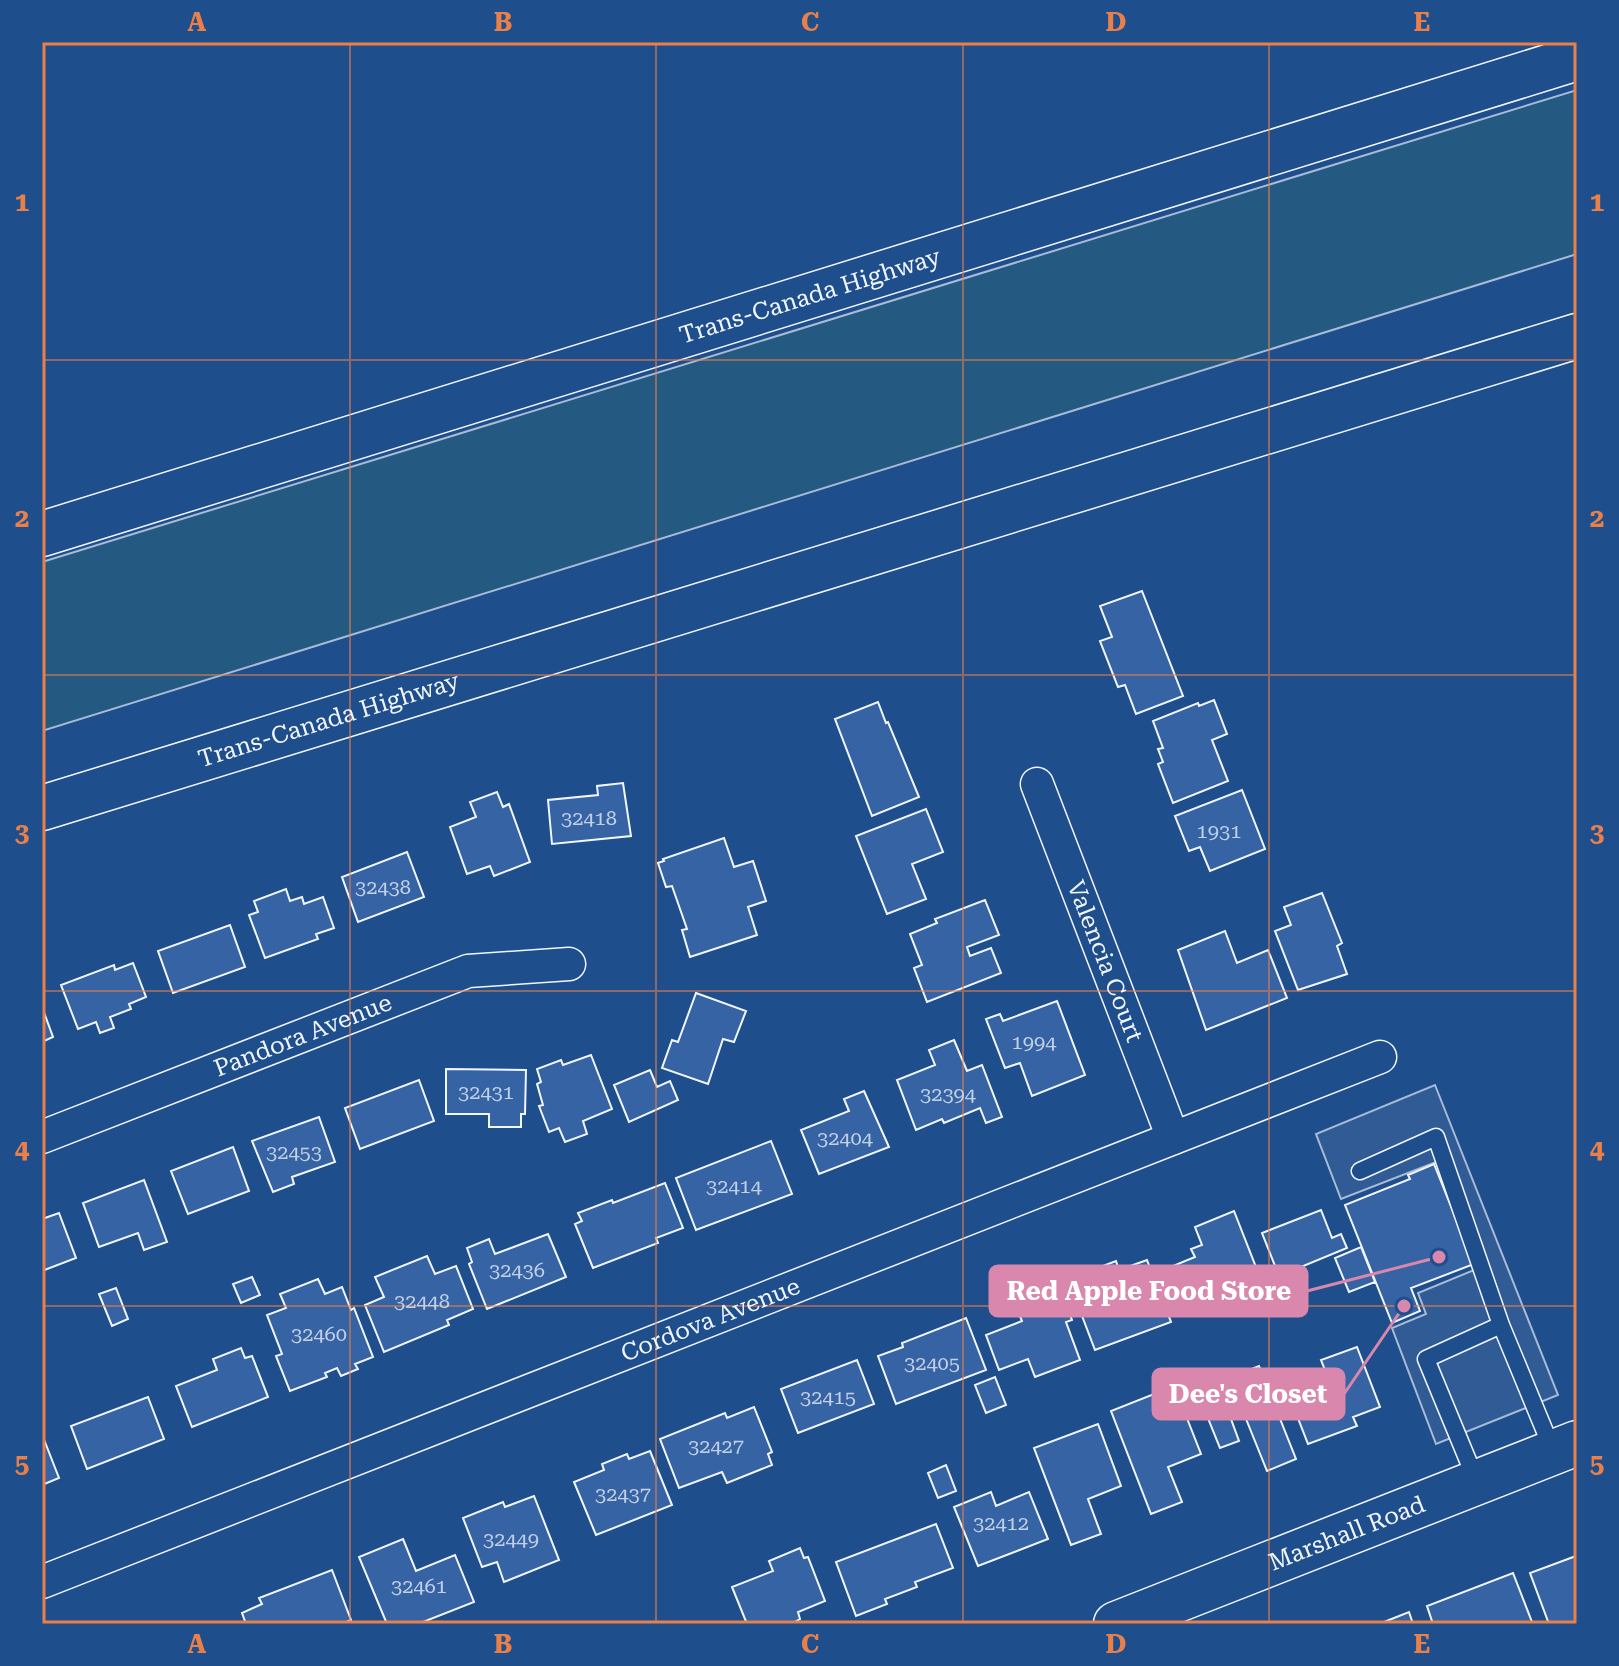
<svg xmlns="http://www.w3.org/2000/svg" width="1619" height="1666" font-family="'Roboto Serif',serif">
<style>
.green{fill:#245a82;stroke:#a8bbd7;stroke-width:2}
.parking{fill:#305b95;stroke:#a8bbd7;stroke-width:2}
.building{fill:#3563a3;stroke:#f2f6ff;stroke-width:2}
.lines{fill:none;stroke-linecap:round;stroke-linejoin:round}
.lane-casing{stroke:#f2f6ff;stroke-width:19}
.street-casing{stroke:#f2f6ff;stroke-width:35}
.secondary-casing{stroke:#f2f6ff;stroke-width:47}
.highway-casing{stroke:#f2f6ff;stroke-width:47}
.lane{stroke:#1f4e8c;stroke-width:16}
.street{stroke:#1f4e8c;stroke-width:32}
.secondary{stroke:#1f4e8c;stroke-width:44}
.highway{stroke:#1f4e8c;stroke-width:44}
.grid{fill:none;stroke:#ea8049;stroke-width:2;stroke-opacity:0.55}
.labels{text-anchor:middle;stroke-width:6;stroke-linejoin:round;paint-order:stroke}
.number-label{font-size:20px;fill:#c3d1e8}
.street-label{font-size:24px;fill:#f2f6ff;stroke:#1f4e8c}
.leader{fill:none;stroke:#da87ad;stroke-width:3}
.callout-dot{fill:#da87ad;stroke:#1f4e8c;stroke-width:3}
.callout{fill:#da87ad;stroke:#da87ad;stroke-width:3}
.callout-label{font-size:26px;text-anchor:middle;font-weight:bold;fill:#fff}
.neatline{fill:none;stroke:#ea8049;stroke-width:3}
.grid-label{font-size:26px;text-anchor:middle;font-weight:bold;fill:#ea8049}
</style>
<rect width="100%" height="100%" fill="#1f4e8c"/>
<!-- green -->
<path class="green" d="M1577 90V254L42 731V562Z"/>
<!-- parking -->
<path class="parking" d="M1435 1085 1558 1395 1436 1444 1392 1328 1426 1314 1418 1293 1479 1268 1436 1162 1341 1199 1316 1134Z"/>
<!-- building -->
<path class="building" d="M1142 591 1183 696 1136 714 1125 685 1118 687 1100 641 1112 637 1100 606Z
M1214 700 1227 734 1212 740 1228 781 1173 803 1158 764 1163 762 1158 749 1163 748 1153 721 1198 703 1199 706Z
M878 702 886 723 888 722 919 797 872 816 835 719Z
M623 783 631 836 552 844 548 800 598 795 597 786Z
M1242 790 1265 849 1210 871 1200 847 1189 851 1175 816Z
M497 792 503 807 509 804 530 862 494 876 490 866 467 874 450 827 476 817 470 802Z
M926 809 943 852 912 864 926 899 887 914 856 836Z
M724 838 734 867 753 861 766 901 748 907 757 935 690 957 682 930 687 929 672 886 666 887 658 863 664 861 663 859Z
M407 852 424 897 358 922 342 877Z
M286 889 290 901 302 897 304 904 323 897 334 928 316 934 318 939 265 958 249 915 258 912 254 901Z
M1322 893 1342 943 1337 946 1347 974 1298 990 1275 931 1291 925 1284 907Z
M985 900 999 935 967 947 970 956 991 948 1001 973 927 1002 914 968 922 965 910 934 937 923 935 919Z
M230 925 245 967 173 993 158 951Z
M1225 931 1237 963 1268 950 1287 998 1206 1030 1178 950Z
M133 963 146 997 129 1004 131 1009 110 1017 114 1028 100 1033 96 1022 78 1029 61 985 114 965 115 970Z
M696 993 746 1011 734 1042 723 1039 708 1084 662 1068 672 1040 678 1042Z
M1057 1001 1085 1075 1032 1096 1020 1063 1005 1068 986 1019 1000 1014 1003 1021Z
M42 1007 53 1037 42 1042Z
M954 1040 967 1071 982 1065 1002 1117 986 1123 980 1108 944 1123 942 1119 916 1130 897 1080 935 1065 929 1050Z
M591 1055 612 1109 583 1121 587 1134 565 1142 559 1128 549 1132 539 1106 543 1105 537 1084 541 1082 537 1069 561 1060 563 1065Z
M446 1069 526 1070 525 1114H521V1127H489V1114H446Z
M650 1070 657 1087 670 1081 678 1100 629 1122 614 1085Z
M419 1080 434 1121 360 1149 345 1108Z
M864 1091 889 1147 819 1174 801 1130 849 1111 844 1099Z
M319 1117 335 1162 292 1177 294 1184 273 1192 252 1141Z
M771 1141 792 1194 696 1230 676 1178Z
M233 1147 249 1191 188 1214 171 1171Z
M1434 1164 1474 1264 1411 1288 1420 1311 1392 1323 1345 1205 1410 1179 1408 1175Z
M144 1180 167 1242 144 1250 138 1233 99 1247 83 1203Z
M665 1183 683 1228 656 1238 658 1243 593 1268 575 1224 582 1221 578 1213 612 1200 613 1203Z
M1321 1210 1332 1238 1341 1234 1347 1248 1279 1276 1262 1233Z
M1234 1211 1263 1285 1186 1314 1168 1268 1195 1257 1191 1249 1202 1245 1195 1227Z
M59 1213 76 1258 42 1271V1219Z
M548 1234 566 1277 487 1309 469 1264 472 1262 467 1248 489 1239 495 1254Z
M1361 1247 1375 1282 1349 1292 1335 1258Z
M427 1256 435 1274 456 1266 473 1309 447 1320 449 1325 384 1352 365 1305 384 1297 375 1277Z
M1147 1260 1171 1322 1095 1350 1068 1279 1116 1261 1119 1270Z
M252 1277 260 1295 241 1303 233 1284Z
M318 1279 325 1294 342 1287 351 1310 354 1308 373 1357 355 1364 358 1369 341 1376 337 1368 325 1373 327 1377 290 1391 276 1356 282 1354 267 1315 286 1308 280 1294Z
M1057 1282 1072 1320 1066 1322 1080 1360 1035 1377 1028 1359 999 1370 986 1335 1022 1321 1013 1299Z
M116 1288 128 1319 112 1326 99 1294Z
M966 1318 986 1370 896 1404 878 1356 903 1347 902 1343Z
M1357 1347 1380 1407 1353 1417 1357 1426 1308 1444 1287 1390 1327 1375 1321 1360Z
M241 1348 245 1358 252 1356 268 1397 192 1427 176 1386 217 1370 213 1359Z
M857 1360 874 1404 798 1433 781 1389Z
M1259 1366 1296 1459 1267 1471 1244 1414 1231 1419 1239 1441 1220 1448 1197 1391Z
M995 1377 1006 1405 986 1413 975 1385Z
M1154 1394 1159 1407 1179 1398 1201 1454 1168 1467 1182 1502 1151 1514 1111 1411Z
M148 1397 164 1439 87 1469 71 1426Z
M754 1407 772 1452 768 1454 772 1465 727 1483 722 1472 679 1488 660 1439 725 1413 727 1418Z
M1098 1424 1121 1486 1088 1499 1101 1534 1071 1545 1034 1448Z
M43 1437 59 1478 42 1485V1438Z
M650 1451 672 1505 596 1535 574 1482 604 1470 602 1464 627 1454 629 1459Z
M946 1465 956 1491 938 1498 928 1473Z
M991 1492 996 1506 1029 1492 1048 1539 978 1566 954 1507Z
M534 1496 559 1560 504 1582 497 1562 482 1567 463 1518 503 1502 505 1507Z
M936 1524 953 1568 915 1582 917 1587 885 1599 887 1604 856 1616 836 1562Z
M403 1539 416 1571 455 1555 474 1602 418 1624H387L359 1557Z
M800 1548 804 1558 808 1557 825 1601 798 1612 800 1619 791 1624H747L732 1587 773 1571 769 1561Z
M1576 1556 1577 1624H1549L1530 1573Z
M332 1570 351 1620 342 1624H246L242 1613 262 1604 259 1598Z
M1513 1573 1532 1622 1433 1624 1427 1606Z
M1409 1612 1413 1624H1379Z"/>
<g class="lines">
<!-- lane casing -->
<g class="lane-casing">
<path id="lane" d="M1360 1171 1436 1137 1501 1325
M1476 1480 1426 1359 1501 1325 1553 1451"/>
</g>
<!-- street casing -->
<g class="street-casing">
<g id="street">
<path id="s1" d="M1037 784 1173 1138"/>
<path id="s2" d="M42 1137 468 971 569 964"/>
<path id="s3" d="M42 1582 1380 1057"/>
</g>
</g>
<!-- secondary casing -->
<g class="secondary-casing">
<g id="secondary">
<path id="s4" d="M1116 1624 1577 1443"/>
</g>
</g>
<!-- highway casing -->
<g class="highway-casing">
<g id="highway">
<path id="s5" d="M42 534 1577 58"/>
<path id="s6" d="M42 808 1577 336"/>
</g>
</g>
<!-- lane -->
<use href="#lane" class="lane"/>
<!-- street -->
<use href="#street" class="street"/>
<!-- secondary -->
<use href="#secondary" class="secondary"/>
<!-- highway -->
<use href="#highway" class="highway"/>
</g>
<!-- grid -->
<path class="grid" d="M350 42V1624M656 42V1624M963 42V1624M1269 42V1624M42 360H1577M42 675H1577M42 991H1577M42 1306H1577"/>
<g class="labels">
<!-- number labels -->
<g class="number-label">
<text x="589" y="825">32418</text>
<text x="1219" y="838">1931</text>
<text x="383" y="894">32438</text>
<text x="1034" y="1049">1994</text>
<text x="486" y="1099">32431</text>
<text x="948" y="1101">32394</text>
<text x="845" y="1145">32404</text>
<text x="294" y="1159">32453</text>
<text x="734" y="1193">32414</text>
<text x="517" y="1277">32436</text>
<text x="422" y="1308">32448</text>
<text x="319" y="1341">32460</text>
<text x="932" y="1370">32405</text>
<text x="828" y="1404">32415</text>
<text x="716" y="1453">32427</text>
<text x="623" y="1501">32437</text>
<text x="1001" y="1530">32412</text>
<text x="511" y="1546">32449</text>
<text x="419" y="1593">32461</text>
</g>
<!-- street labels -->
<g class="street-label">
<text dy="8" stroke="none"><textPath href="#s5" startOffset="804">Trans-Canada Highway</textPath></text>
<text dy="8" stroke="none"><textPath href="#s6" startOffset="300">Trans-Canada Highway</textPath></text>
<text dy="8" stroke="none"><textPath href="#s1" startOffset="190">Valencia Court</textPath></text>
<text dy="8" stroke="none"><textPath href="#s2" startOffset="280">Pandora Avenue</textPath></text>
<text dy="8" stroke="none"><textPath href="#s3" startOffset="718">Cordova Avenue</textPath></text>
<text dy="8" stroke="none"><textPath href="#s4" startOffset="248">Marshall Road</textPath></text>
</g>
</g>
<!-- callouts -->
<path class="leader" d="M1439 1257L1307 1291M1404 1306L1344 1394"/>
<g class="callout-dot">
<circle cx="1439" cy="1257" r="8"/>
<circle cx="1404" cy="1306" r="8"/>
</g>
<g class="callout">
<rect x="990" y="1266" width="317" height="50" rx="8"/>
<rect x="1153" y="1369" width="191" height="50" rx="8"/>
</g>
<g class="callout-label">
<text x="1149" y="1300">Red Apple Food Store</text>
<text x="1248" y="1403">Dee's Closet</text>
</g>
<!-- border -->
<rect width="1619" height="1666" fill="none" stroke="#1f4e8c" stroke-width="88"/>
<rect x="44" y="44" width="1531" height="1578" class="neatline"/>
<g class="grid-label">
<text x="197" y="31">A</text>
<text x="503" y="31">B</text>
<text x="810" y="31">C</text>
<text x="1116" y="31">D</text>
<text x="1422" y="31">E</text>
<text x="22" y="211">1</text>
<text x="1597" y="211">1</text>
<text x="22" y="527">2</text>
<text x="1597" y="527">2</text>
<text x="22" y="842">3</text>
<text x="1597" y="842">3</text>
<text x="22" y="1158">4</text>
<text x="1597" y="1158">4</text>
<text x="22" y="1473">5</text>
<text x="1597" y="1473">5</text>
<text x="197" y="1653">A</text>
<text x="503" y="1653">B</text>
<text x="810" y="1653">C</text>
<text x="1116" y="1653">D</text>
<text x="1422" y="1653">E</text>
</g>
</svg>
